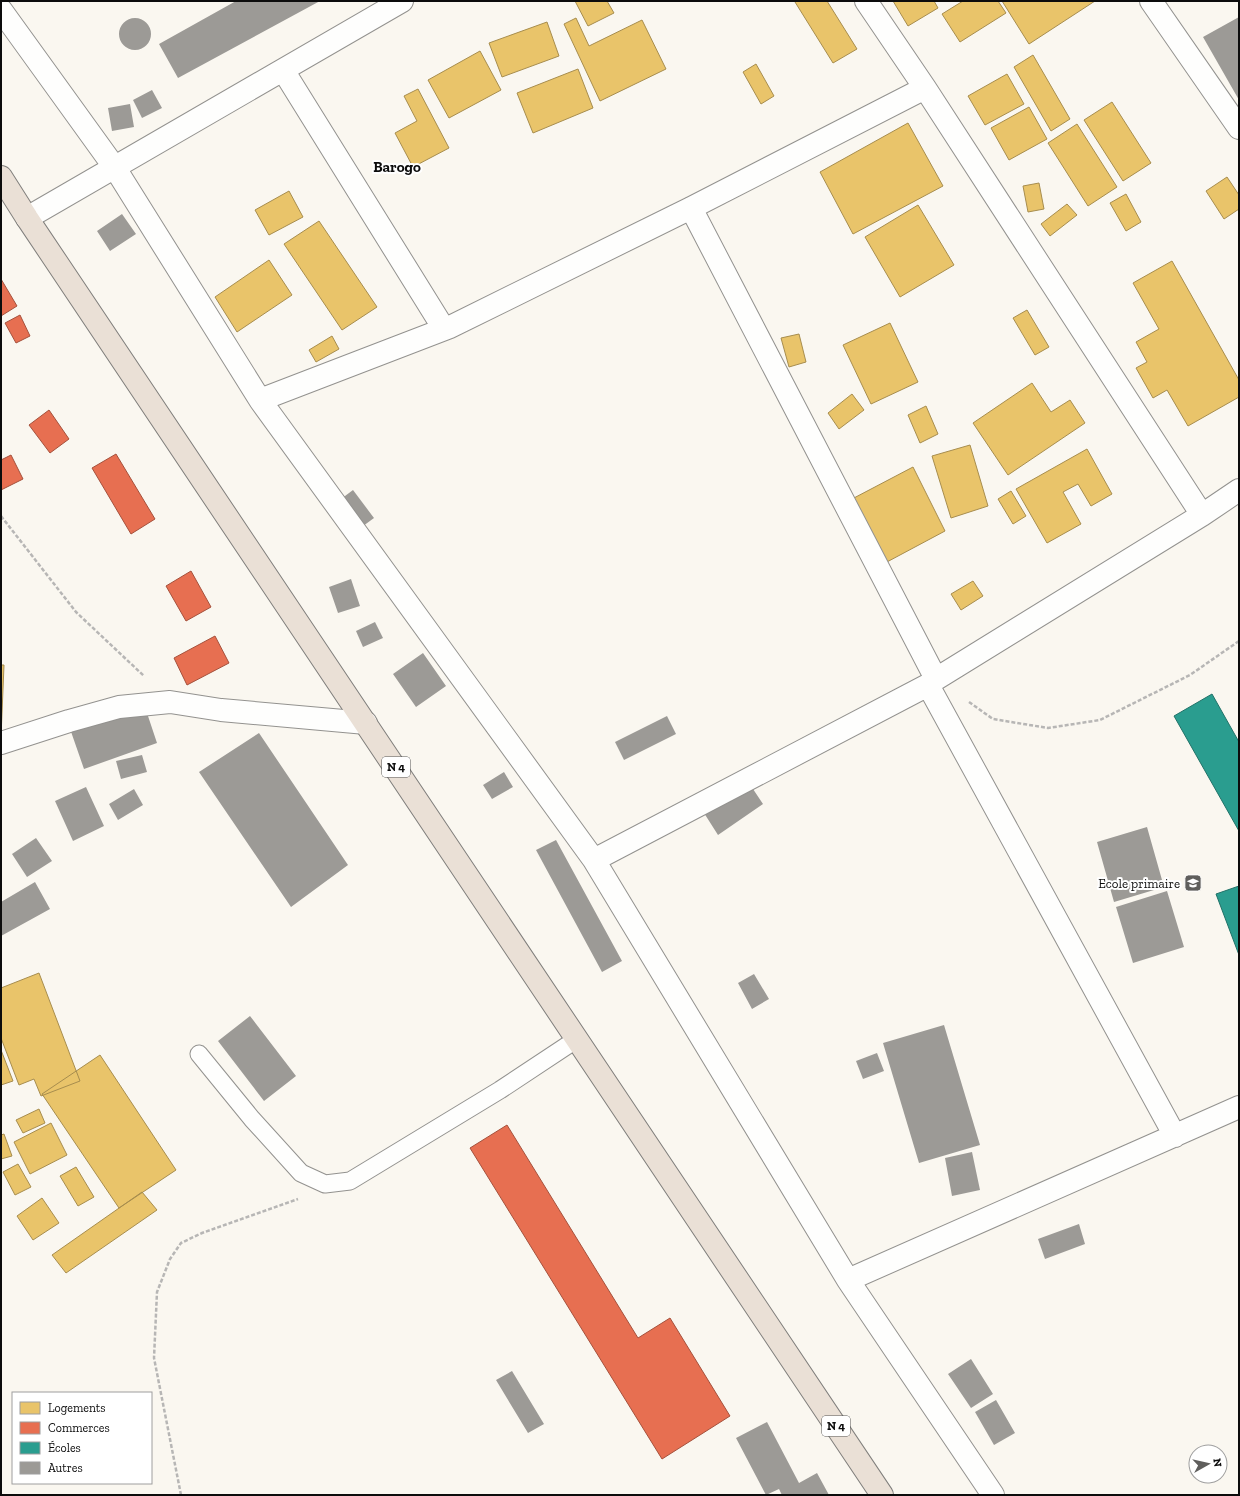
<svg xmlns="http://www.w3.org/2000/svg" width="1240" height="1496" font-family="'Zilla Slab',serif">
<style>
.homes{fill:#e9c46a;stroke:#a78d4e}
.shops{fill:#e76f51;stroke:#a5513c}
.schools{fill:#2a9d8f;stroke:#217268}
.building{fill:#9c9a96}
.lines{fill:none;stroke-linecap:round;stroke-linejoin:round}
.service-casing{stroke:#93928f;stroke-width:19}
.minor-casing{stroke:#93928f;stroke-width:24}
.trunk-casing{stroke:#807f7c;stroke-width:24}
.path{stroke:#b7b6b5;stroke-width:2.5;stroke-dasharray:4 2;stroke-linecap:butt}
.service{stroke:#fefefd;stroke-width:17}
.minor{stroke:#fefefd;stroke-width:22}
.trunk{stroke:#eae0d6;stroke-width:22}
.labels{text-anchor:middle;stroke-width:4;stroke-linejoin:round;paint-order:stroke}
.shield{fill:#fff;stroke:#555;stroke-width:1}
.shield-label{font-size:12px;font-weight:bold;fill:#0c0c0c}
.poi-label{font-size:13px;fill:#0c0c0c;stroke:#fff;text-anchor:end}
.quarter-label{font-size:15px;font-weight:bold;fill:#0c0c0c;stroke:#fff}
</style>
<rect width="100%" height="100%" fill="#faf7f0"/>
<!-- homes -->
<path class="homes" d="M575 1H607L614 13 588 26Z
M796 1H827L857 49 833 63 795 2Z
M893 1H934L938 8 908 26Z
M963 1H998L1006 13 960 42 942 14Z
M1002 1H1095L1029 44Z
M576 18 589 46 642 20 666 69 600 101 564 24Z
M547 22 559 56 502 77 489 43Z
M480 51 501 90 449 118 428 80Z
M1033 55 1070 119 1051 131 1014 67Z
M756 64 774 96 761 104 743 72Z
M578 69 593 108 533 133 517 93Z
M1007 74 1024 104 985 125 968 96Z
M418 89 449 148 413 167 395 133 417 121 404 96Z
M1112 102 1151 163 1123 181 1084 120Z
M1029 107 1047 139 1009 160 991 128Z
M908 123 943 186 853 234 820 172Z
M1077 124 1117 187 1088 206 1048 143Z
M1227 177 1239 195V209L1224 219 1206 191Z
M1039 183 1044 209 1028 212 1023 186Z
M289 191 303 217 269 235 255 210Z
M1126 194 1141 222 1126 231 1110 203Z
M1067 204 1077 215 1050 236 1041 224Z
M918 205 954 265 900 297 865 237Z
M319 221 377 307 342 330 284 244Z
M269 260 292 295 237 332 215 297Z
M1172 261 1239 380V397L1188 426 1167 390 1153 398 1136 368 1147 362 1136 342 1159 329 1133 283Z
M1027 310 1049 347 1035 355 1013 318Z
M890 323 918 382 871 404 843 345Z
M799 334 806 362 789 367 781 338Z
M332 336 339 349 316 362 309 350Z
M1032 383 1051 412 1070 400 1085 423 1008 475 973 423Z
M852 394 864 410 839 429 828 413Z
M926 406 938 434 920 443 908 415Z
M970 445 988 506 951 518 932 456Z
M1087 449 1112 494 1091 506 1078 484 1063 492 1081 524 1047 543 1016 489Z
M913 467 945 531 885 563 852 499Z
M1011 491 1026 516 1013 524 998 499Z
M973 581 983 596 961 610 951 594Z
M1 665H4L1 737Z
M39 973 80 1081 41 1096 34 1079 19 1085 1 1038V988Z
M1 1050 13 1081 1 1085Z
M100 1055 176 1170 119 1208 42 1094Z
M39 1109 45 1123 23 1133 16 1120Z
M51 1123 67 1155 30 1174 14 1142Z
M4 1134 12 1156 1 1159V1135Z
M18 1164 31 1187 15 1195 3 1172Z
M76 1167 94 1197 78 1206 60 1176Z
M142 1192 157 1210 66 1273 52 1255Z
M42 1198 59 1223 33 1240 17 1216Z"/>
<!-- shops -->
<path class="shops" d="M1 279 17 306 1 316Z
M20 315 30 336 16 343 5 323Z
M49 410 69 439 50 453 29 425Z
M116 454 155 519 131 534 92 468Z
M11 455 23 479 1 490V460Z
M191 571 211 607 186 621 166 586Z
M215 636 229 663 187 685 174 658Z
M507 1125 638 1338 670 1318 730 1416 662 1459 470 1148Z"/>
<!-- schools -->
<path class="schools" d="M1212 694 1239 742V831L1174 716Z
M1239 886V955L1216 894Z"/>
<!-- building -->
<path class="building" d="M236 1H320L178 78 159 44Z
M1239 17V100L1203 37Z
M119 34a16 16 0 1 1 32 0a16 16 0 1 1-32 0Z
M152 90 162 108 142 118 133 100Z
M130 104 134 127 112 131 108 108Z
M122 214 136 234 110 251 97 231Z
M353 490 374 518 359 529 337 502Z
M351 579 360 606 338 613 329 587Z
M375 622 383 638 363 647 356 631Z
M423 653 446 686 416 707 393 674Z
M142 698 157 743 84 769 68 723Z
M667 716 676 734 624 760 615 742Z
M259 733 348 865 291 907 199 772Z
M142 755 147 772 121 779 116 761Z
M504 772 513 787 492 799 483 785Z
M749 783 763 804 718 835 704 813Z
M86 787 104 826 73 841 55 801Z
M134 789 143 805 118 820 109 804Z
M1147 827 1164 887 1114 902 1097 842Z
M36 838 52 861 27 877 12 854Z
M556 840 622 961 602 972 536 850Z
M35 882 50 909 1 936V902Z
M1167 891 1184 947 1133 963 1116 907Z
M754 974 769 999 752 1009 738 983Z
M250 1016 296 1076 264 1101 218 1041Z
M944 1025 980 1145 919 1163 883 1043Z
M877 1053 884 1071 863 1079 856 1061Z
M972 1152 980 1190 952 1196 945 1158Z
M1079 1224 1085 1244 1045 1259 1038 1239Z
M971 1359 993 1394 971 1408 948 1374Z
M512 1371 544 1424 528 1433 496 1380Z
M996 1400 1015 1433 994 1445 975 1412Z
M767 1422 799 1483 817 1473 829 1495H782L779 1489 766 1495 736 1438Z"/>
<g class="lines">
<!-- service casing -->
<g class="service-casing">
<path id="service" d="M199 1054 252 1119 301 1173 325 1184 350 1181 500 1090 577 1039"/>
</g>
<!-- minor casing -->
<g class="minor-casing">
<path id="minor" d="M866 1 925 88 1202 515
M1151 1 1239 128
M1 10 115 168 260 400 594 860 848 1280 993 1495
M283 70 444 329
M691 208 936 679
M27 218 402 1
M260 400 450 327 691 208 925 88
M928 685 1175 1136
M1 743 69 721 119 707 170 702 221 710 366 723
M594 860 928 685 936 679 1202 515 1239 490
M848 1280 1239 1107"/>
</g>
<!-- trunk casing -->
<g class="trunk-casing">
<path id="trunk" d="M1 177 27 218 882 1495"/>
</g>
<!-- path -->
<path class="path" d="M1 516 76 612 144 676
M969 702 993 719 1048 728 1100 720 1190 675 1239 641
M181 1495 154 1358 157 1292 170 1259 181 1243 202 1233 298 1199"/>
<!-- service -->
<use href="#service" class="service"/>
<!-- minor -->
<use href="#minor" class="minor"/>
<!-- trunk -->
<use href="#trunk" class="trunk"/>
</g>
<!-- icons -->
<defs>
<g id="school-square" transform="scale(0.9)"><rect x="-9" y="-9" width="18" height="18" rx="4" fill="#5f5e5c" stroke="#fff"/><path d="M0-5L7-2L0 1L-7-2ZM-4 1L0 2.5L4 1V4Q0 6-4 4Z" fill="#fff"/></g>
</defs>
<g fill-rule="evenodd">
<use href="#school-square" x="1193" y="883"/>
</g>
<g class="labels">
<!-- shield labels -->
<g class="shield">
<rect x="382" y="757" width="28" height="20" rx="3"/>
<rect x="822" y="1416" width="28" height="20" rx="3"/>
</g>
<g class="shield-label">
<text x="396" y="771">N 4</text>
<text x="836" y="1430">N 4</text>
</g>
<!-- poi labels -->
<g class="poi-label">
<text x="1180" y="888">Ecole primaire</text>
</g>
<!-- quarter labels -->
<g class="quarter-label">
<text x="397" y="172">Barogo</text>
</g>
</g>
<!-- border -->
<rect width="1240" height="1496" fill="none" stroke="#0c0c0c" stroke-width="4"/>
<!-- legend -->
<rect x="12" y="1392" width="140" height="92" fill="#ffffff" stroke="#9e9e9e"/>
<rect x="20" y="1402" width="20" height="12" fill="#e9c46a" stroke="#9e9e9e"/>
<text x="48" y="1412" font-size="12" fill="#0c0c0c">Logements</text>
<rect x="20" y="1422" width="20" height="12" fill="#e76f51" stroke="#9e9e9e"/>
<text x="48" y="1432" font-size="12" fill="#0c0c0c">Commerces</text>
<rect x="20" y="1442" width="20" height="12" fill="#2a9d8f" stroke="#9e9e9e"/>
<text x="48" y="1452" font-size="12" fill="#0c0c0c">Écoles</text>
<rect x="20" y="1462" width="20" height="12" fill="#9c9a96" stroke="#9e9e9e"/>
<text x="48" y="1472" font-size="12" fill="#0c0c0c">Autres</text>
<!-- north arrow -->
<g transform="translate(1208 1464) rotate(82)"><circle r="19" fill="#ffffff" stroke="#9e9e9e"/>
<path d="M0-3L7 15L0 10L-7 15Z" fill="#5f5e5c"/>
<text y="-6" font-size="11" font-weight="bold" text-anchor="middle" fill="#0c0c0c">N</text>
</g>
</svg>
